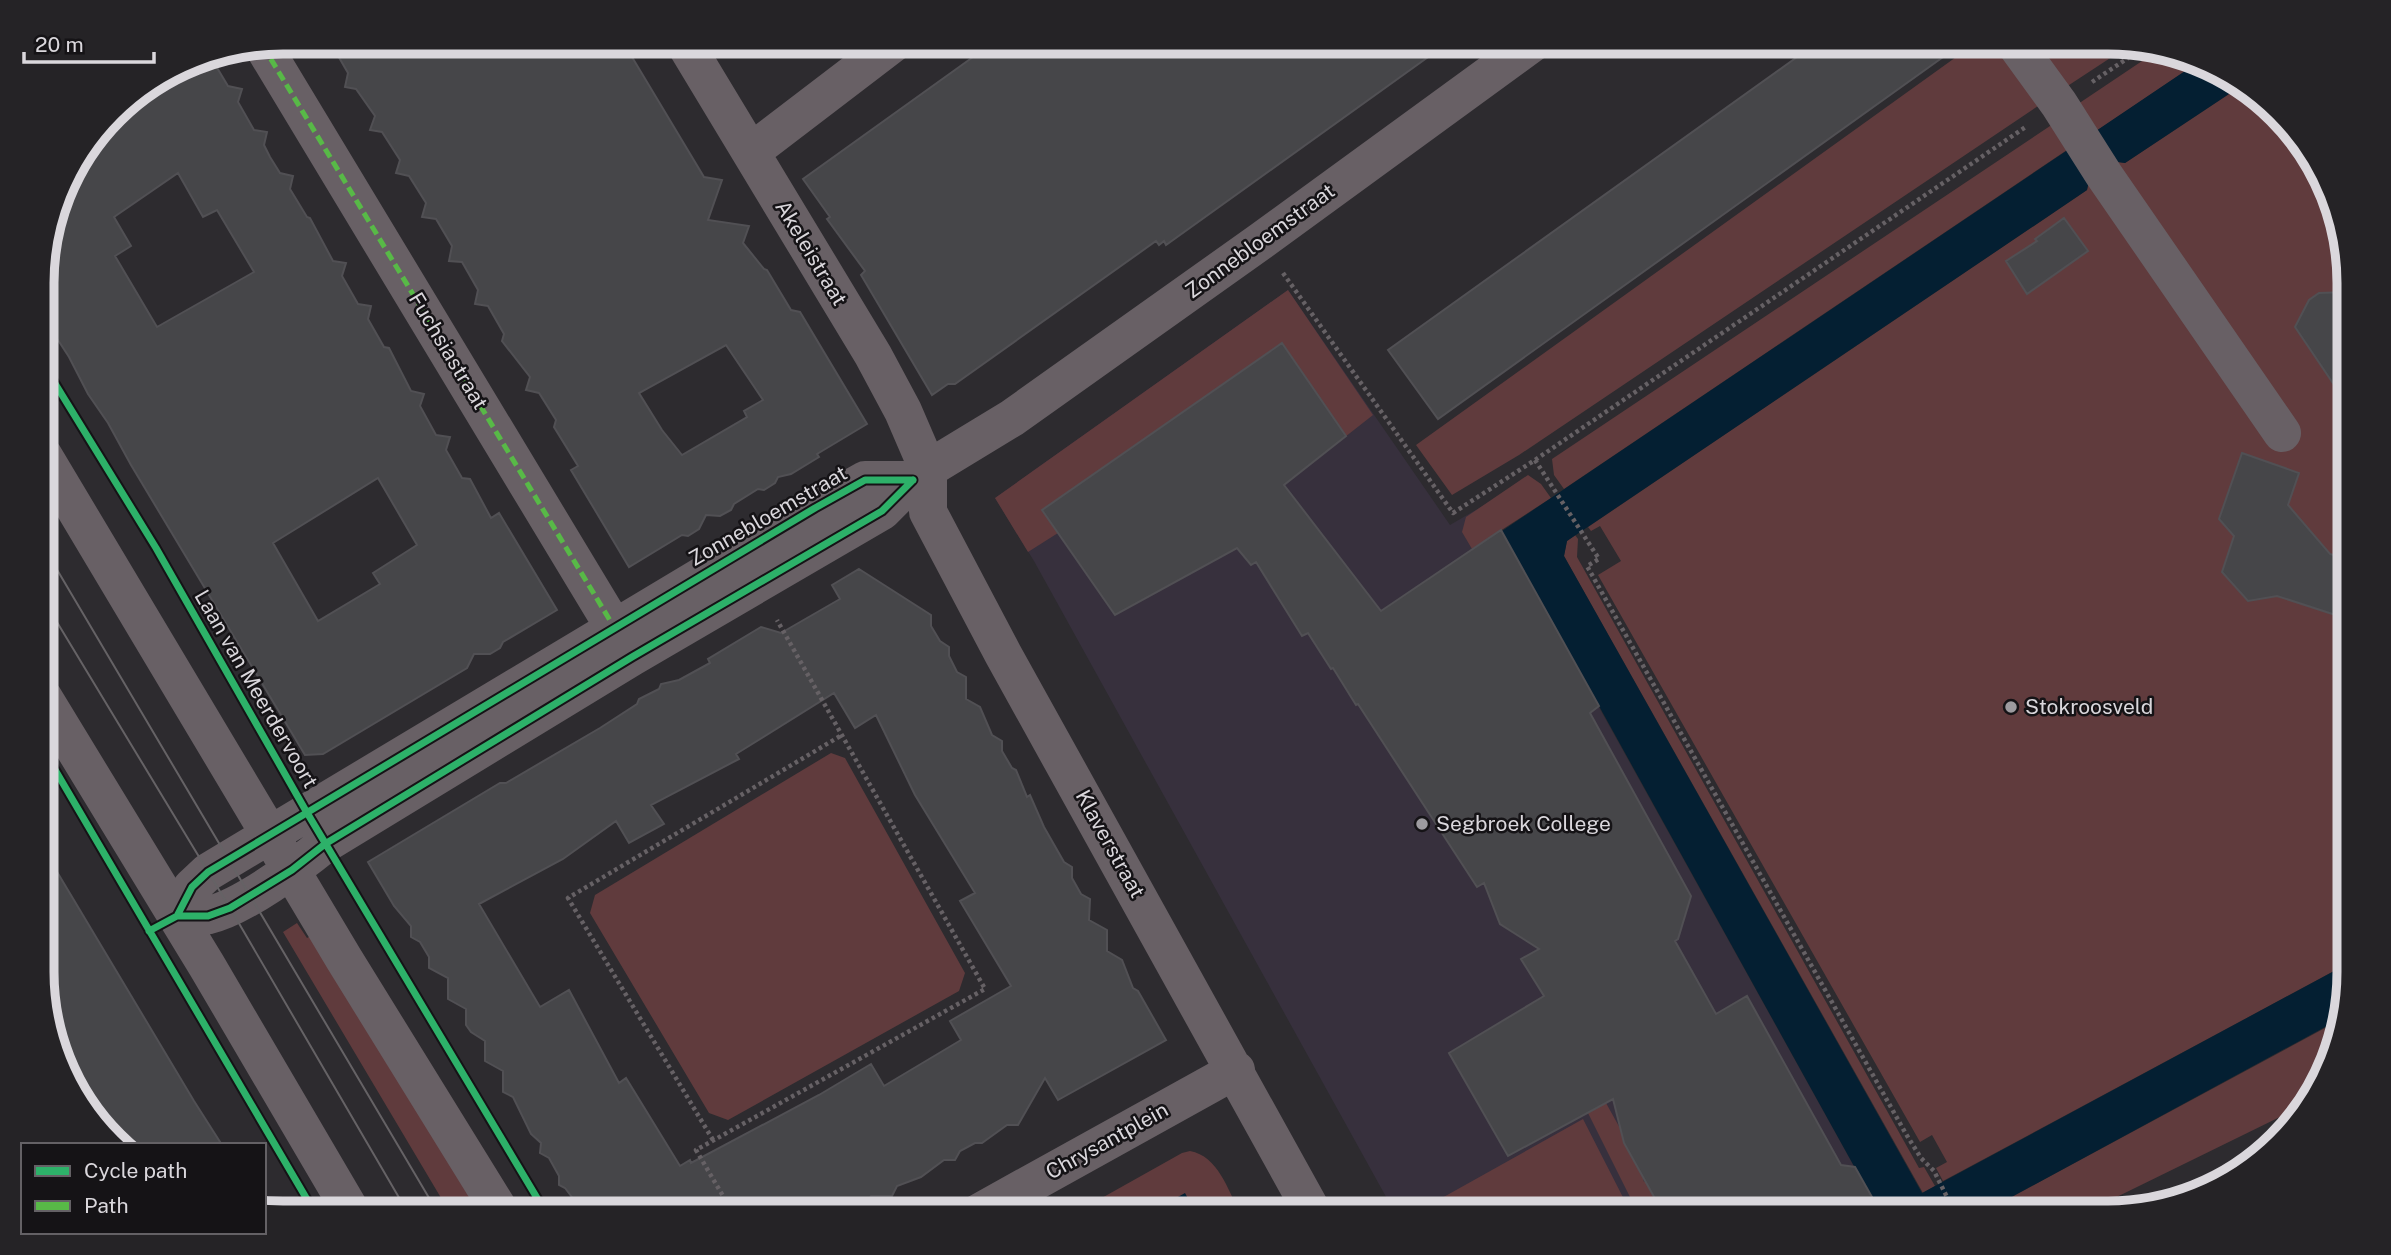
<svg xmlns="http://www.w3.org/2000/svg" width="2391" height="1255" font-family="'Public Sans',sans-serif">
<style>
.built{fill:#37303d}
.green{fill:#603b3d}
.water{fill:#041f32}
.building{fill:#464649;stroke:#515054;stroke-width:2;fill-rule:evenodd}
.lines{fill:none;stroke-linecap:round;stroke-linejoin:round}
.path{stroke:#666165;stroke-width:4.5;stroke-dasharray:3.5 3.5;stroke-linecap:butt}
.minor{stroke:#686065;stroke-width:38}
.tram{stroke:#656265;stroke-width:2}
.quiet{stroke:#58b947;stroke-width:5;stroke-dasharray:10 5;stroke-linecap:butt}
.cycleway-casing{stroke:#151316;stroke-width:11}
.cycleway{stroke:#2db169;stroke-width:7}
.poi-dot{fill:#9d9b9f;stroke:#151316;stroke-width:2.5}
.labels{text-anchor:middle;stroke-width:5;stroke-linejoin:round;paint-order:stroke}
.street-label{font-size:21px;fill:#dad7dc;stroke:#151316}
.poi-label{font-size:21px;fill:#dad7dc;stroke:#151316;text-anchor:start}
.rim{fill:none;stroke:#dad7dc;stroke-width:9}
</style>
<rect width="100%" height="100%" fill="#2d2b2f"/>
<!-- built -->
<path class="built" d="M1288 290 1450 525 1486 504 1880 1213H1395L1034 561 995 498Z"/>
<!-- green -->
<path class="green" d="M1977 42H2000L2044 102 1519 455 1452 495 1416 445Z
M2028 42H2107L2127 47 2063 89Z
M2154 53 2197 63 2095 132 2075 106Z
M2238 88 2308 149 2347 252 2349 963 1943 1181 1936 1168 1947 1162 1932 1135 1920 1142 1598 575 1621 561 1600 526 1591 531 1588 527 2087 190 2090 176 2109 160 2125 163Z
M2053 124 2070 148 1564 489 1554 475 1552 459Z
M1288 290 1373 415 1345 437 1282 348 1058 533 1028 552 995 498Z
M1528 475 1541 484 1551 498 1472 549 1462 532 1466 517Z
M1575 535 1578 539 1577 557 1919 1168 1924 1167 1935 1186 1923 1193 1564 556 1567 541Z
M831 753 845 758 965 973 959 991 728 1120 709 1113 590 913 595 895Z
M297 923 307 938 316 933 483 1213H450L283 932Z
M2338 1021 2324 1079 2298 1108 2084 1213H1982Z
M1606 1103 1626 1139 1624 1143 1646 1178 1643 1179 1644 1182 1647 1180 1663 1213H1638L1588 1113Z
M1583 1119 1631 1213H1415Z
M1190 1151C1218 1156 1228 1190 1240 1213H1075L1182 1153Z"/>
<!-- water -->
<path class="water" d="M2197 63 2215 67 2238 88 2125 163 2109 161 2090 176 2087 190 1567 541 1564 556 1922 1193 2349 963V972L2338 1020 1982 1213H1880L1502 531Z
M1185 1193 1196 1213H1149Z"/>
<!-- building -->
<path class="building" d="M330 42H623L704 177 722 180 708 220 749 226 743 243 764 269 767 270 791 310 800 312 867 424 817 454 819 457 791 474 778 477 775 483 764 490 758 489 734 504 731 510 720 516 706 515 699 529 688 536 682 535 629 567 571 470 578 466 554 427 556 420 539 393 526 390 530 377 502 341 504 334 488 306 475 304 478 290 462 262 449 261 452 246 436 219 422 217 426 203 409 176 396 173 400 160 382 132 370 130 375 116 356 89 345 87 348 73ZM726 345 763 400 744 411 747 417 682 455 662 430 639 393Z
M994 42H1449L1166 245 1164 241 1159 245 1156 241 955 384H948L932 395 861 275 865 271 827 219 830 217 803 179Z
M1818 42H1964L1438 419 1388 350Z
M210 56 228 86 242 89 238 102 254 130 267 132 264 145 270 157 280 173 293 176 290 189 307 217 310 218 333 261 346 263 342 276 358 304 371 306 368 319 384 347 389 348 411 391 424 394 420 406 436 435 450 437 446 450 462 478 470 479 491 518 499 513 557 610 503 642 500 648 490 654H474L467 668 323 754 305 755 131 465 108 423 88 394 69 357 43 317V267L67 176 125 102 191 60ZM178 173 203 217 217 210 254 272 157 327 115 256 131 246 114 217ZM378 478 417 545 373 573 380 584 318 621 273 543Z
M2064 218 2088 251 2027 294 2006 261 2037 241 2035 239Z
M2347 292V404L2295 327 2309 300 2319 293Z
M1282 343 1346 436 1284 485 1381 611 1501 530 1599 706 1590 713 1691 896 1678 939 1675 941 1716 1014 1747 996 1841 1165 1855 1167 1881 1213H1663L1624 1143 1613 1099 1508 1156 1449 1053 1544 996 1521 959 1539 949 1500 924 1484 883 1477 887 1358 704 1356 705 1333 668 1331 669 1308 633 1302 636 1256 562 1251 565 1237 548 1115 615 1042 510Z
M2242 453 2299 473 2288 505 2330 554 2348 560V619L2277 596 2248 601 2222 572 2234 536 2219 519Z
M859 569 931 615V626L940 641 949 647V656L957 672 966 677V699L980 707 992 735 1002 741V751L1012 768 1016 770 1027 797 1030 795 1044 827 1064 862 1072 867V878L1081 894 1090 899 1089 920 1107 930V951L1122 960 1133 988 1138 991 1166 1040 1058 1100 1045 1078 1018 1125H1007L982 1143H975L960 1151 955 1160H944L921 1177 897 1186 892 1196H871L861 1213H584L565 1188 559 1185V1176L549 1158 540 1153 541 1143 531 1134 513 1097 503 1092V1071L485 1061V1041L471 1032 466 1025V1009L448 999V978L429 968V957L420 942 411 937V926L394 906 368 862 500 783H506L600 728 637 704 639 699 659 689 661 684 679 680 710 663 708 659 761 627 781 633 840 599 832 585ZM834 693 855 728 876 715 915 795 975 893 960 901 1011 986 950 1021 961 1040 884 1086 871 1064 819 1095 691 1163 690 1160 680 1166 626 1078 619 1083 569 990 540 1007 479 904 563 859 616 821 629 843 664 824 651 805 739 759 736 754Z
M44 850 194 1101 222 1145H124L92 1118 44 1003Z"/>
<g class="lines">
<!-- path -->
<path class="path" d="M2092 82 2140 50
M1283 273 1453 513 1535 460 2027 126
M1535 460 1599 559 1587 566 1906 1134 1921 1158 1934 1171 1955 1213
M713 1140 568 898 842 735
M733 1213 696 1150 985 989 777 620"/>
<!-- minor -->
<path class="minor" d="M684 42 873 355 903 411 928 469V512L1003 654 1313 1213
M2014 42 2059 104 2104 175 2282 433
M263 46 627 649
M751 152 895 42
M43 455 344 959 501 1213
M43 697 207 966 352 1213
M177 916C187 916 199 917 209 915 243 907 298 866 325 844L632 657 882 511 913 480 928 469 1012 418 1261 241 1534 42
M177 916 192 887 208 872 815 508 865 480H913
M978 1213 1236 1070"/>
<!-- tram -->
<path class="tram" d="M43 546 438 1213
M43 599 230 908 408 1213"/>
<!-- quiet -->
<path class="quiet" d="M263 46 614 627"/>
<!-- cycleway casing -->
<g class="cycleway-casing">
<path id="cycleway" d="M43 364 156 548 306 811 546 1213
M44 751 315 1213
M177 916 192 887 208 872 815 508 865 480H913
M149 931 177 916H208L230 908 292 870 325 844 632 657 882 511 913 480"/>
</g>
<!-- cycleway -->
<use href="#cycleway" class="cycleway"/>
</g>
<!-- markers -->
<g class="poi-dot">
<circle cx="2011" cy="707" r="7"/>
<circle cx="1422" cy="824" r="7"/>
</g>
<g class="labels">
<!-- street labels -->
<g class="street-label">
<text transform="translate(1260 241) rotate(-36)" y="7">Zonnebloemstraat</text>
<text transform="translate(811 253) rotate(59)" y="7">Akeleistraat</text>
<text transform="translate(448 351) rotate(59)" y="7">Fuchsiastraat</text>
<text transform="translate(768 516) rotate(-30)" y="7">Zonnebloemstraat</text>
<text transform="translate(256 689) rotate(60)" y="7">Laan van Meerdervoort</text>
<text transform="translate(1110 844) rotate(61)" y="7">Klaverstraat</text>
<text transform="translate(1107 1141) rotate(-29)" y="7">Chrysantplein</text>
</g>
<!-- poi labels -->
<g class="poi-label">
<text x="2025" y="714">Stokroosveld</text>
<text x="1436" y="831">Segbroek College</text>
</g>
</g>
<!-- crop -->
<path d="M0 0H2391V1255H0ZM283 54H2108A229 229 0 0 1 2337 283V972A229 229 0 0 1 2108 1201H283A229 229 0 0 1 54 972V283A229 229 0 0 1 283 54Z" fill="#252326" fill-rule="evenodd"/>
<path class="rim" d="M283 54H2108A229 229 0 0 1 2337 283V972A229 229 0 0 1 2108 1201H283A229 229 0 0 1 54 972V283A229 229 0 0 1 283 54Z"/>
<!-- legend -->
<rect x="21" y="1143" width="245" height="91" fill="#151316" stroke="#646165" stroke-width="2"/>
<rect x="35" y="1166" width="35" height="10" fill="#2db169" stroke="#646165" stroke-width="2"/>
<text x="84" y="1178" font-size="21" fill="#dad7dc">Cycle path</text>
<rect x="35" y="1201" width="35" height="10" fill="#58b947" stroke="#646165" stroke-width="2"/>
<text x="84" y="1213" font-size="21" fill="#dad7dc">Path</text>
<!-- scale -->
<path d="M24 52v10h130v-10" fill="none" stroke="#dad7dc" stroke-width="3.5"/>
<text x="35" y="52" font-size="21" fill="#dad7dc" stroke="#151316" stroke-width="5" paint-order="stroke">20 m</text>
</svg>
